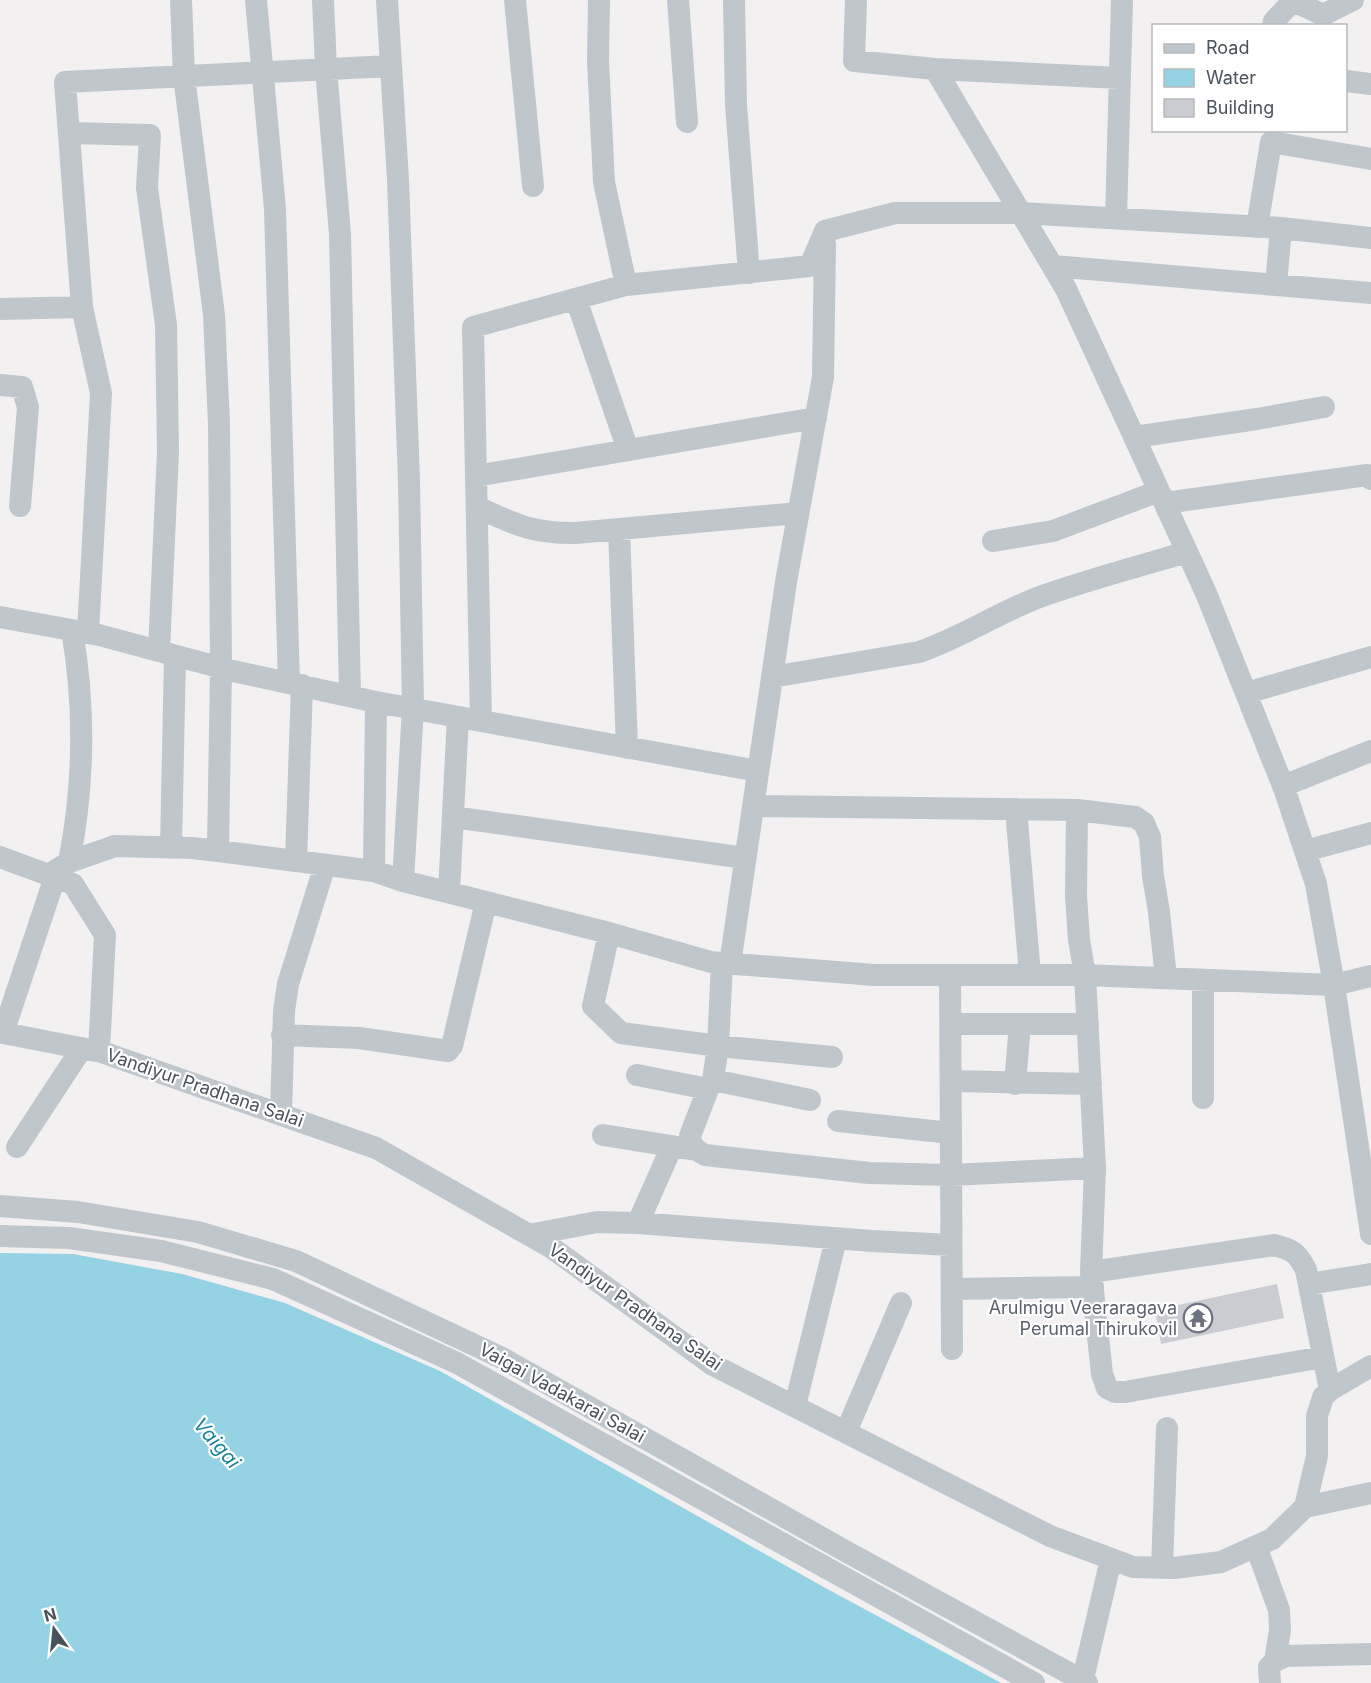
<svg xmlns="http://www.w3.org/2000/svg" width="1371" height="1683" font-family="Inter,sans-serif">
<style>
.water{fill:#95d2e3}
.building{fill:#caccd1}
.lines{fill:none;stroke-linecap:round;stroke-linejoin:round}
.minor{stroke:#bfc7cd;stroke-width:22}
.labels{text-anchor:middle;stroke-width:4.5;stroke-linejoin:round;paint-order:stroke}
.street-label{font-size:18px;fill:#49525b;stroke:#fff}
.worship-label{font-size:18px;fill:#5b616d;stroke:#fff;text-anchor:end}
.water-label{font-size:20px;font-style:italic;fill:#1c809b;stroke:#fff}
</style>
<rect width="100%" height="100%" fill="#f2f0f0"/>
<!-- water -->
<path class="water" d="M0 1253 73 1254 182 1274 285 1303 440 1371 820 1585 1001 1683H0Z"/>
<!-- building -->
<path class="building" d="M1277 1284 1284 1318 1161 1344 1155 1310Z"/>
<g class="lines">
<!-- minor -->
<path class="minor" d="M181 0 184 76 214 315 219 424 221 668 218 851
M256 0 275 209 289 683
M323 0 326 69 340 234 350 695
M387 0 398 180 409 481 413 708 403 881
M515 0 533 186
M599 0 598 61 604 182 626 285
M678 0 687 122
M734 0 736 105 749 273
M856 0 854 61 935 69 1066 289 1206 593 1285 791 1316 884 1334 985 1371 1234
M1294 1 1323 15 1353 0
M1273 26 1274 21 1294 0
M935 69 1120 78
M1346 81 1371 84
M69 133 150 135 147 188 166 325 168 451 159 651
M1116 218 1122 0
M1257 227 1271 142 1371 159
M1281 228 1371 238
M1053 266 1371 293
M576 299 628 450
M0 309 82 307
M0 385 22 387 28 407 20 506
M1134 437 1257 419 1324 407
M476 476 816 418
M1165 503 1367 475 1371 479
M477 507C516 525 531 533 575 533L798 513
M619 529 627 748
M993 541 1053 531 1159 491
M0 617 99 635 233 671 376 702 481 721 473 327 626 285 810 266 825 231 895 213H1021L1281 228 1276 285
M88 633 101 393 82 307 65 82 391 66
M772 677 919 652C960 638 996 614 1037 598 1086 580 1137 567 1187 552
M1246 693 1371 657
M481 721 758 771
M1283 786 1371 751
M753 806 1077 810 1135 817 1144 823 1150 837 1153 876 1159 912 1166 978
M1016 809 1030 975
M1077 810 1076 896 1079 940 1085 975 1095 1168 1091 1272
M453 817 745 858
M171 848 175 656
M1305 851 1371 833
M0 857 73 884 105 935 99 1051 376 1148 552 1248 713 1365 1050 1536 1133 1567 1174 1568 1221 1562 1272 1539 1305 1507 1317 1456V1416L1323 1397 1330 1390 1371 1366
M296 861 302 685
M69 862C84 786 85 706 72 630
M374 871 376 702
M48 875 69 862 115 846 192 848 218 851 374 871 403 881 609 933 711 962 874 975H1085L1334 985 1371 976
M449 892 458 717
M609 933 593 1006 621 1033 718 1046 832 1057
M722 963 718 1046 713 1080 708 1089 690 1136C691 1147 696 1150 705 1155L869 1173 952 1175 1095 1168
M730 964 786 582 823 377 825 244
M950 975 952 1349
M1203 980V1098
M951 1024H1088
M0 1032 3 1033 55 877
M3 1033 96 1051
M282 1035 359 1038 448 1051 452 1046 486 902
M637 1075 708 1089
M713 1080 810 1100
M951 1081 1091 1084
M1015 1084 1020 1024
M281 1115 284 1011 288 984 325 865
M838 1121 951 1133
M603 1135 696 1150
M17 1147 82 1048
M0 1206 78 1212 198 1232 296 1261 502 1358 847 1552 1087 1683
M638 1223 672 1146
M529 1235 597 1222 638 1223 872 1241 951 1245
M0 1236 69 1238 161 1251 273 1279 457 1363 1034 1683
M1309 1284 1371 1274
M952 1289 1093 1287
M1323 1357 1125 1392H1115L1107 1388 1102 1374 1091 1272 1274 1245C1293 1250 1297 1252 1306 1270L1330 1390
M795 1406 836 1239
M846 1432 901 1303
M1305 1507 1371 1493
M1256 1546 1279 1610 1280 1630 1275 1661
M1162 1568 1167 1428
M1082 1683 1111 1559
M1270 1683 1269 1667 1275 1661 1286 1656 1371 1654"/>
</g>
<!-- icons -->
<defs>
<g id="temple-ring" transform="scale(1.5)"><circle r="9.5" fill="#fff" stroke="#6b7280" stroke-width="1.5"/><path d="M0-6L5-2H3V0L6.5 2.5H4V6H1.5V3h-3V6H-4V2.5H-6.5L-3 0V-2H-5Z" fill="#6b7280"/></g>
</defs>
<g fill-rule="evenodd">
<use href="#temple-ring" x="1198" y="1318"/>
</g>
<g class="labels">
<!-- street labels -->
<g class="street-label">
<text transform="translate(205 1088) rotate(19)" y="6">Vandiyur Pradhana Salai</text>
<text transform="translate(635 1307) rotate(35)" y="6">Vandiyur Pradhana Salai</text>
<text transform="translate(562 1393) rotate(29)" y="6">Vaigai Vadakarai Salai</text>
</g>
<!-- worship labels -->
<g class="worship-label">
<text x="1177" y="1314">Arulmigu Veeraragava<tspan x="1177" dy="21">Perumal Thirukovil</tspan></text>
</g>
<!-- water labels -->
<g class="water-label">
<text transform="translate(217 1443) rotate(49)" y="7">Vaigai</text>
</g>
</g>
<!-- legend -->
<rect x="1152" y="24" width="195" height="108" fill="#ffffff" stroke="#b6babd" stroke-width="1.5"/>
<rect x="1164" y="44" width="30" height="9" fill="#bfc7cd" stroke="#b6babd" stroke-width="1.5"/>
<text x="1206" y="54" font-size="18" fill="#49525b">Road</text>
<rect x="1164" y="69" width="30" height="18" fill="#95d2e3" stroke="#b6babd" stroke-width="1.5"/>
<text x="1206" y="84" font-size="18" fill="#49525b">Water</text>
<rect x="1164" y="99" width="30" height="18" fill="#caccd1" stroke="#b6babd" stroke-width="1.5"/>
<text x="1206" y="114" font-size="18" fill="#49525b">Building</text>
<!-- north arrow -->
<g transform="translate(54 1629) rotate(345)" stroke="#ffffff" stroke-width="4.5" paint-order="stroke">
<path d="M0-4.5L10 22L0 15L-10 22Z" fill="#49525b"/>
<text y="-9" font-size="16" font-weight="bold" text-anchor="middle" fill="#49525b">N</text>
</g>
</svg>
